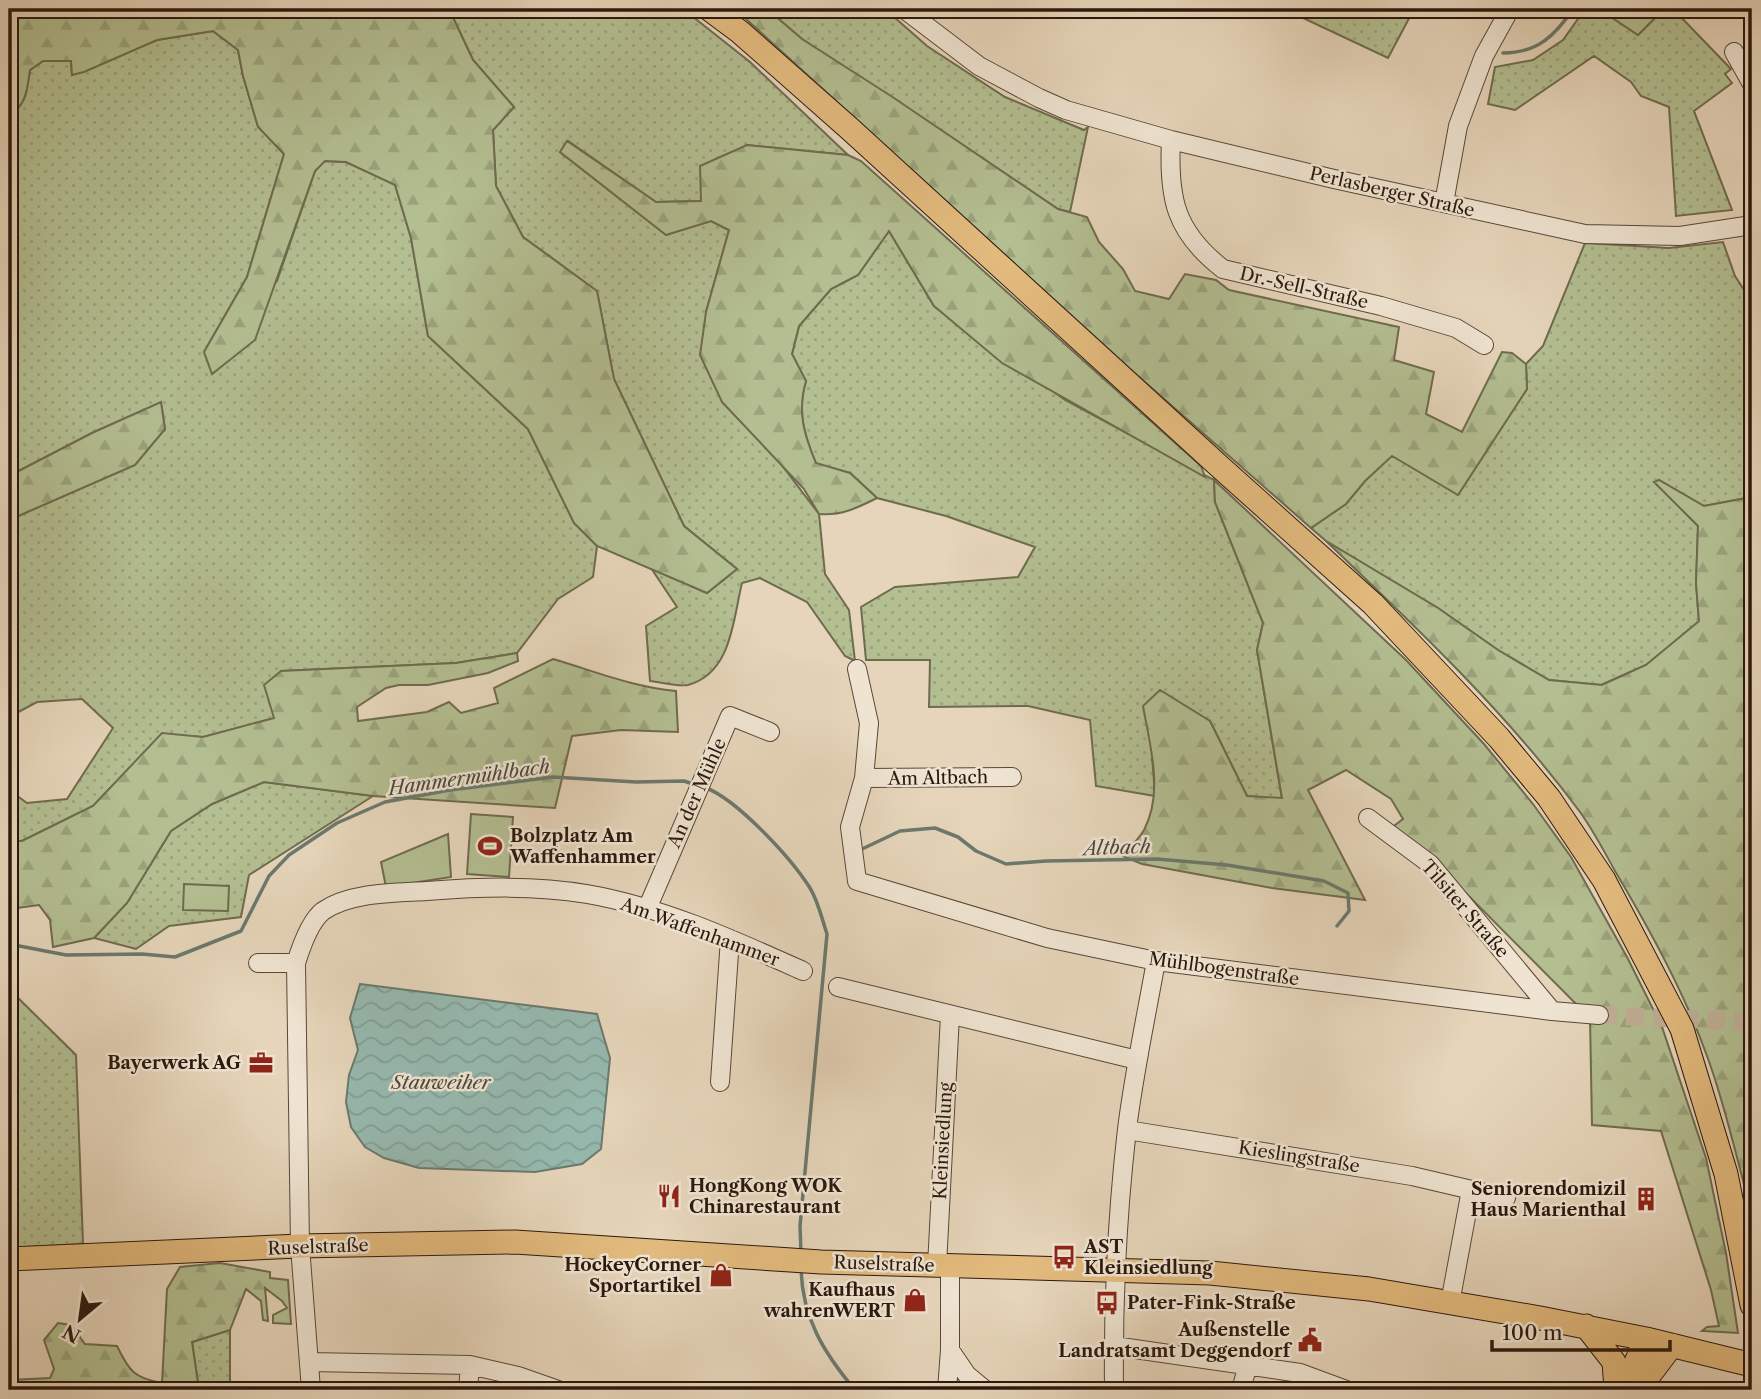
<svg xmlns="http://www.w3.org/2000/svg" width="1761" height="1399" font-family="'Libre Caslon Text',serif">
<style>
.grass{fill:url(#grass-dots);stroke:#6f6b4f;stroke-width:2}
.forest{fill:url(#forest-firs);stroke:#6f6b4f;stroke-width:2}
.park{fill:#b3be91;stroke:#6f6b4f;stroke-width:2}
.water{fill:url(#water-waves);stroke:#6b796e;stroke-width:2}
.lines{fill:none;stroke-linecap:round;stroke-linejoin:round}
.stream{stroke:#6b796e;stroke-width:3.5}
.minor-tunnel{stroke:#c1af97;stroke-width:18;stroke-dasharray:18 9;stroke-linecap:butt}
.minor-casing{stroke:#5a4738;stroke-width:20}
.major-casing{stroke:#2b180d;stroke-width:25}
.minor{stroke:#efe4d2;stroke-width:18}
.major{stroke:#e3ba7d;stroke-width:23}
.labels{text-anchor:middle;stroke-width:5;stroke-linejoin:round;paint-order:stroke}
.street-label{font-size:18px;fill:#2b180d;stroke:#efe4d2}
.poi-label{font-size:18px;font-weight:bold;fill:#2b180d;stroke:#efe4d2;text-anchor:end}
.water-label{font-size:19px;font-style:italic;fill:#4b483e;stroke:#efe4d2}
</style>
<defs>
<pattern id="grass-dots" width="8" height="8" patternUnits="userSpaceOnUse" patternTransform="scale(1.75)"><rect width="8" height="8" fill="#b3be91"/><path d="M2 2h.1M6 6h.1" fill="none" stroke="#9aa37c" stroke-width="1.8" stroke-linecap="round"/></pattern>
<pattern id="forest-firs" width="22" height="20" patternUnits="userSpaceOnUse" patternTransform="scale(1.75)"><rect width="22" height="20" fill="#b3be91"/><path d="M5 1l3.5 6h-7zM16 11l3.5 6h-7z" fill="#9aa37c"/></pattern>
<pattern id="water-waves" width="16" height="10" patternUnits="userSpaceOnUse" patternTransform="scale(1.75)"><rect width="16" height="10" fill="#96b9af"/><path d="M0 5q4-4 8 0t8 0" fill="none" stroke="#819e95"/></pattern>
</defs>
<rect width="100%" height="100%" fill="#e6d5ba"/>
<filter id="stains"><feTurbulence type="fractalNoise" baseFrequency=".00286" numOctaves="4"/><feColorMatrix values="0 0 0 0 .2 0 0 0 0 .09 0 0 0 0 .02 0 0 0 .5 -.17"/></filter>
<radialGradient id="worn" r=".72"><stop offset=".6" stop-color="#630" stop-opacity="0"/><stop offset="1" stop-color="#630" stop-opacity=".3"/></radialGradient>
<!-- grass -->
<path class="grass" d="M449 9H683L750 62 848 155 747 145 701 201 656 202 568 141 560 152 666 235 711 221 729 230 706 312 722 402 774 455 819 514 825 574 849 610 855 661 845 656 807 602 760 578 742 583C733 619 732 673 688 685 678 687 661 682 650 681L646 626 677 607 651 568 707 593 737 569 684 526 614 379 597 291 523 237 496 186 493 130 514 107 473 60Z
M767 9H885L927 46 1005 97 1084 130 1088 127 1070 212 1058 209 802 39Z
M1284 9H1414L1388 58Z
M1585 9H1599L1638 35 1664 9H1679L1676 12 1731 69 1725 74 1732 83 1694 111 1732 210 1676 216 1669 107 1641 96 1631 82 1594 56 1515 110 1488 104 1495 67 1533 60 1563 40Z
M213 31 238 50 243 76 258 126 284 154 247 277 204 352 277 281 315 171 324 161 346 162 395 184 411 238 428 336 528 429 574 523 597 546 593 577 558 599 517 653 456 663 281 671 275 718 203 737 162 734 93 806 22 841H9V790L27 803 67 799 113 728 82 699 37 702 9 717V520L135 465 165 429 161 403 92 433 9 476V115C27 105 27 89 30 70L43 61H71L72 75 157 40Z
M889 231 934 306 1065 400 1214 480 1215 502 1263 623 1257 650 1282 799 1247 796 1210 721 1152 755 1155 796 1096 786 1090 720 1028 706 929 707 930 660H866L861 607 895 587 1018 577 1035 547 946 516 877 498 850 473 816 464C804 435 797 411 806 381L792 354 799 326 831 289 858 275Z
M1723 242 1735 276 1752 302V497L1704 506 1659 480 1655 482 1698 526 1696 583 1699 622 1646 665 1601 685 1549 680 1498 650 1438 608 1326 541 1311 528 1346 504 1365 481 1392 455 1458 495 1527 389 1526 364 1543 346 1585 243 1669 248Z
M264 782 373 796 249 875 241 917 169 926 136 949 94 938 127 903 171 831 212 804Z
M9 989 76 1055 83 1244 9 1248Z
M230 1330V1390H199L192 1342Z"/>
<!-- forest -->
<path class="forest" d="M9 9H98L130 14 140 9H449L473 60 514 107 493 130 496 186 523 237 597 291 614 379 684 526 737 569 707 593 597 546 574 523 528 429 428 336 411 238 395 185 346 162 325 161 315 171 255 340 212 374 204 352 247 277 284 154 258 127 243 76 238 50 213 31 157 40 84 72 72 75 71 61H43L30 70C27 89 27 105 9 115Z
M735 9H767L802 39 891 96 1058 209 1087 217 1099 242 1123 269 1135 291 1169 299 1185 274 1216 280 1229 290 1399 327 1394 360 1434 372 1426 414 1462 432 1502 352 1512 353 1526 364 1527 389 1458 495 1392 456 1365 481 1346 504 1311 528 1137 375Z
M567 141 656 202 701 201 700 166 747 145 848 155 861 161 1201 466 1205 477 1002 363 934 306 889 231 858 275 831 289 799 326 792 354 806 381C797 411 804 435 816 463L850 473 877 498C857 508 841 516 819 514L804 489 722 402 700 355 706 312 729 230 711 221 666 235 560 152Z
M161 402 165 429 135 465 9 520V476L92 433Z
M1214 480 1406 660 1484 744 1533 804 1571 857 1627 957 1662 1027 1706 1158 1726 1253 1738 1333 1702 1331 1707 1327 1719 1326 1711 1290 1661 1131 1592 1125 1590 1018 1433 860 1390 829 1403 819 1391 799 1346 770 1308 790 1365 900 1272 888 1142 864 1123 856C1130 847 1139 839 1144 830 1164 792 1150 746 1143 706L1160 690 1210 721 1247 796 1282 798 1257 650 1263 623 1215 502Z
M1659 480 1704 506 1752 497V1214C1737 1161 1726 1107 1707 1056 1684 992 1650 930 1615 871 1604 851 1593 830 1580 812 1506 712 1416 627 1326 541L1438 608 1498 650 1549 680 1602 685 1646 665 1699 621 1696 583 1698 526 1654 482Z
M517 653 518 661 488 673 428 685H399L386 688 357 707 358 721 427 712 449 702 461 713 498 703 494 688 553 659C594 671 633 687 676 691L678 732 621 730 572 736 555 808 373 796 264 782 212 804 171 831 127 903 94 938 53 947 50 920 39 905 9 909V841H22L93 806 162 733 203 737 274 718 264 685 281 671 456 663Z
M220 1263 270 1272V1278L288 1280 291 1324 273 1323V1315L287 1308 282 1301 265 1288 268 1321 263 1320 261 1301 246 1289 230 1330 192 1342 199 1390H9V1380L50 1378 54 1369 44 1340 58 1323 71 1325 85 1344 117 1346C129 1371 134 1378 162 1383L167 1289 180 1267Z"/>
<!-- park -->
<path class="park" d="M1599 9H1664L1638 35Z
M471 814 513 817 509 877 467 874Z
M448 834 451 877 386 887 381 862Z
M184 884 229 886 228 911 183 910Z"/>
<!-- water -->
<path class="water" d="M360 984 597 1014 610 1058 601 1149 582 1164 535 1172 419 1168 384 1158 365 1147 351 1127 346 1102 349 1075 358 1050 350 1018Z"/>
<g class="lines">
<!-- stream -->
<path class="stream" d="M1503 53C1537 53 1555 36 1573 9
M704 787C737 799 791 858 810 888 818 901 822 919 827 934L800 1226 801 1253
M860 850 900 831 935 828 958 837 976 851 1006 864 1046 861 1157 859 1227 865 1324 881 1348 893 1349 911 1337 926
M9 944 66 955 142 954 175 957 241 931 269 876 289 855 337 823 385 802 450 790 553 777 636 782 684 781 693 784
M801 1268C802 1318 824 1353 855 1390"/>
<!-- minor-tunnel -->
<path class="minor-tunnel" d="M1599 1015 1752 1022"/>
<!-- minor casing -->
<g class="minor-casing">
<path id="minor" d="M904 9 979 66 1039 98 1066 110 1171 140 1334 179 1585 234 1680 236 1752 225
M1734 52 1752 84
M1171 140C1168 198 1175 232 1223 269L1381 306 1456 328 1484 345
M1444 203 1458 126 1484 56 1510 9
M857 669 869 723 864 778 850 827 857 881 1047 938 1156 961 1552 1011 1599 1015
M864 778 1012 777
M1368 818 1430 864 1552 1011
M647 909 730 716 770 732
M258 963H296
M838 987 1137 1060
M720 1082 730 939
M1127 1130 1412 1176 1506 1198
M937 1266 950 1015
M1450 1303 1471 1190
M1114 1346 1300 1373 1346 1390
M950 1350 967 1375 985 1390
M309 1362 470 1365 518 1376 558 1390
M311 1390 300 1246 296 963C301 947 310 921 323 911 350 892 395 893 427 891 480 887 534 885 587 894 662 907 734 940 803 971
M468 1390 470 1365
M947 1390 950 1350V1266
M1114 1390C1113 1303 1117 1216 1127 1129 1134 1073 1146 1017 1156 961
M1241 1390 1248 1364"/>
</g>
<!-- major casing -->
<g class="major-casing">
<path id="major" d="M709 9 740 32 850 129 1219 466 1373 604 1499 738 1549 798 1604 880 1682 1029 1726 1174 1752 1305
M9 1259 300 1246 515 1242 821 1262 1210 1273 1369 1289 1540 1318 1646 1339 1752 1365
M1586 1326 1614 1362 1616 1390
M1624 1390 1646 1339
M1638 1390 1672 1345"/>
</g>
<!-- minor -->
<use href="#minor" class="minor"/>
<!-- major -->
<use href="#major" class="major"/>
</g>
<!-- icons -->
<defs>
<g id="stadium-bare" transform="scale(1.89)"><path d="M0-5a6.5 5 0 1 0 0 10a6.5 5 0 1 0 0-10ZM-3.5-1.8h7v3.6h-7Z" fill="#8f2418" stroke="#efe4d2" stroke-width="2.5" paint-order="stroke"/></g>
<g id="office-bare" transform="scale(1.89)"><path d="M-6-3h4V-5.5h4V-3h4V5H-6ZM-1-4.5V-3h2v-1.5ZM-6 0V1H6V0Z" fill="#8f2418" stroke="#efe4d2" stroke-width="2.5" paint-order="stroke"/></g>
<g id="restaurant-bare" transform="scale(1.89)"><path d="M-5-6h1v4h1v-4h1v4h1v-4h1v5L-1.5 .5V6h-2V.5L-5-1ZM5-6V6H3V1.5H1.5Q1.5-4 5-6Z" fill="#8f2418" stroke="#efe4d2" stroke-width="2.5" paint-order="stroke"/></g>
<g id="building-bare" transform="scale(1.89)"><path d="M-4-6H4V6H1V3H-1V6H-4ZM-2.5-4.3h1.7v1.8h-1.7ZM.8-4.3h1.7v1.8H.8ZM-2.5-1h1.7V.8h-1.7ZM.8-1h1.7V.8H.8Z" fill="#8f2418" stroke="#efe4d2" stroke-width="2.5" paint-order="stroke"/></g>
<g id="bus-bare" transform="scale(1.89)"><path d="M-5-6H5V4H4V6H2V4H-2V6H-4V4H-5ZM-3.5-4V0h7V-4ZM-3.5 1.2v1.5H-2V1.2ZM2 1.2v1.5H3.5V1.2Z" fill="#8f2418" stroke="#efe4d2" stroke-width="2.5" paint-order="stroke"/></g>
<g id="shop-bare" transform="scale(1.89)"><path d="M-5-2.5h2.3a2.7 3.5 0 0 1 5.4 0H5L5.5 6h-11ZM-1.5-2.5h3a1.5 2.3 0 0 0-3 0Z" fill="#8f2418" stroke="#efe4d2" stroke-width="2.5" paint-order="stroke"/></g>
<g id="civic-bare" transform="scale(1.89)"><path d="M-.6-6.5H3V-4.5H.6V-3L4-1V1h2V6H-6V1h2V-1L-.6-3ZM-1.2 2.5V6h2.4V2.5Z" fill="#8f2418" stroke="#efe4d2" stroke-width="2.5" paint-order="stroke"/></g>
</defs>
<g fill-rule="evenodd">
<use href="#stadium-bare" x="490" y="846"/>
<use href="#office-bare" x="261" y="1063"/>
<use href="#restaurant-bare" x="669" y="1196"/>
<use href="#building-bare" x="1646" y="1199"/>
<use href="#bus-bare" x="1064" y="1257"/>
<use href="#shop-bare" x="721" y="1275"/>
<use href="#shop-bare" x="915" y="1300"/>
<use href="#bus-bare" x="1107" y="1303"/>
<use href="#civic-bare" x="1310" y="1340"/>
</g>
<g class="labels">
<!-- street labels -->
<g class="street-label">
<text transform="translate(1392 192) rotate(13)" y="6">Perlasberger Straße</text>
<text transform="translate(1304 288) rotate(13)" y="6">Dr.-Sell-Straße</text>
<text transform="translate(938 778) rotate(-1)" y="6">Am Altbach</text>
<text transform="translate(697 793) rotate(-66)" y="6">An der Mühle</text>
<text transform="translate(1465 909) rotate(49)" y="6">Tilsiter Straße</text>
<text transform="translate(700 932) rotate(20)" y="6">Am Waffenhammer</text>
<text transform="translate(1224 969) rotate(8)" y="6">Mühlbogenstraße</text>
<text transform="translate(943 1141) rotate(-87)" y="6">Kleinsiedlung</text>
<text transform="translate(1299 1157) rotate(9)" y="6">Kieslingstraße</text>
<text transform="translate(318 1247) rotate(-2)" y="6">Ruselstraße</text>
<text transform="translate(884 1264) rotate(2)" y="6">Ruselstraße</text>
</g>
<!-- poi labels -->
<g class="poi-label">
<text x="510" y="842" text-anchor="start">Bolzplatz Am<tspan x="510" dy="21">Waffenhammer</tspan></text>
<text x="241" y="1069">Bayerwerk AG</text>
<text x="689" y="1192" text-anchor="start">HongKong WOK<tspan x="689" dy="21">Chinarestaurant</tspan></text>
<text x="1626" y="1195">Seniorendomizil<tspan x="1626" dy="21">Haus Marienthal</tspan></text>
<text x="1084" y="1253" text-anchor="start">AST<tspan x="1084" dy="21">Kleinsiedlung</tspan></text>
<text x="701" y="1271">HockeyCorner<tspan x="701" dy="21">Sportartikel</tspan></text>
<text x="895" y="1296">Kaufhaus<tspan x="895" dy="21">wahrenWERT</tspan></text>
<text x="1127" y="1309" text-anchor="start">Pater-Fink-Straße</text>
<text x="1290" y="1336">Außenstelle<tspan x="1290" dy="21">Landratsamt Deggendorf</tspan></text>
</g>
<!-- water labels -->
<g class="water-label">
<text transform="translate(469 777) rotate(-8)" y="7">Hammermühlbach</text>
<text transform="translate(1117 847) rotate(-2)" y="7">Altbach</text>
<text x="441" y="1089">Stauweiher</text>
</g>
</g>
<!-- margin -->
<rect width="1761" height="1399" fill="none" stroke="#e6d5ba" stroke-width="35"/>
<rect x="10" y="10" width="1740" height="1378" fill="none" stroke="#2b180d" stroke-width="3.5"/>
<rect x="18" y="18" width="1726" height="1364" fill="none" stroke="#2b180d" stroke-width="2"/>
<!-- north arrow -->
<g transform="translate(80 1319) rotate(209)" stroke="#efe4d2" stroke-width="5" paint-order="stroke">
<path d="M0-5L12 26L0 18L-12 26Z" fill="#2b180d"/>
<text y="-10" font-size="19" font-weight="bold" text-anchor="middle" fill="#2b180d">N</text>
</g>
<!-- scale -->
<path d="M1492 1340v10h178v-10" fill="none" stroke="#2b180d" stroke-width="3.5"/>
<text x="1502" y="1340" font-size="21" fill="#2b180d" stroke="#efe4d2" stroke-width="5" paint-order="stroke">100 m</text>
<rect width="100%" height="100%" filter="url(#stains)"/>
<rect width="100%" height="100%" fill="url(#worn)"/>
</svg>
